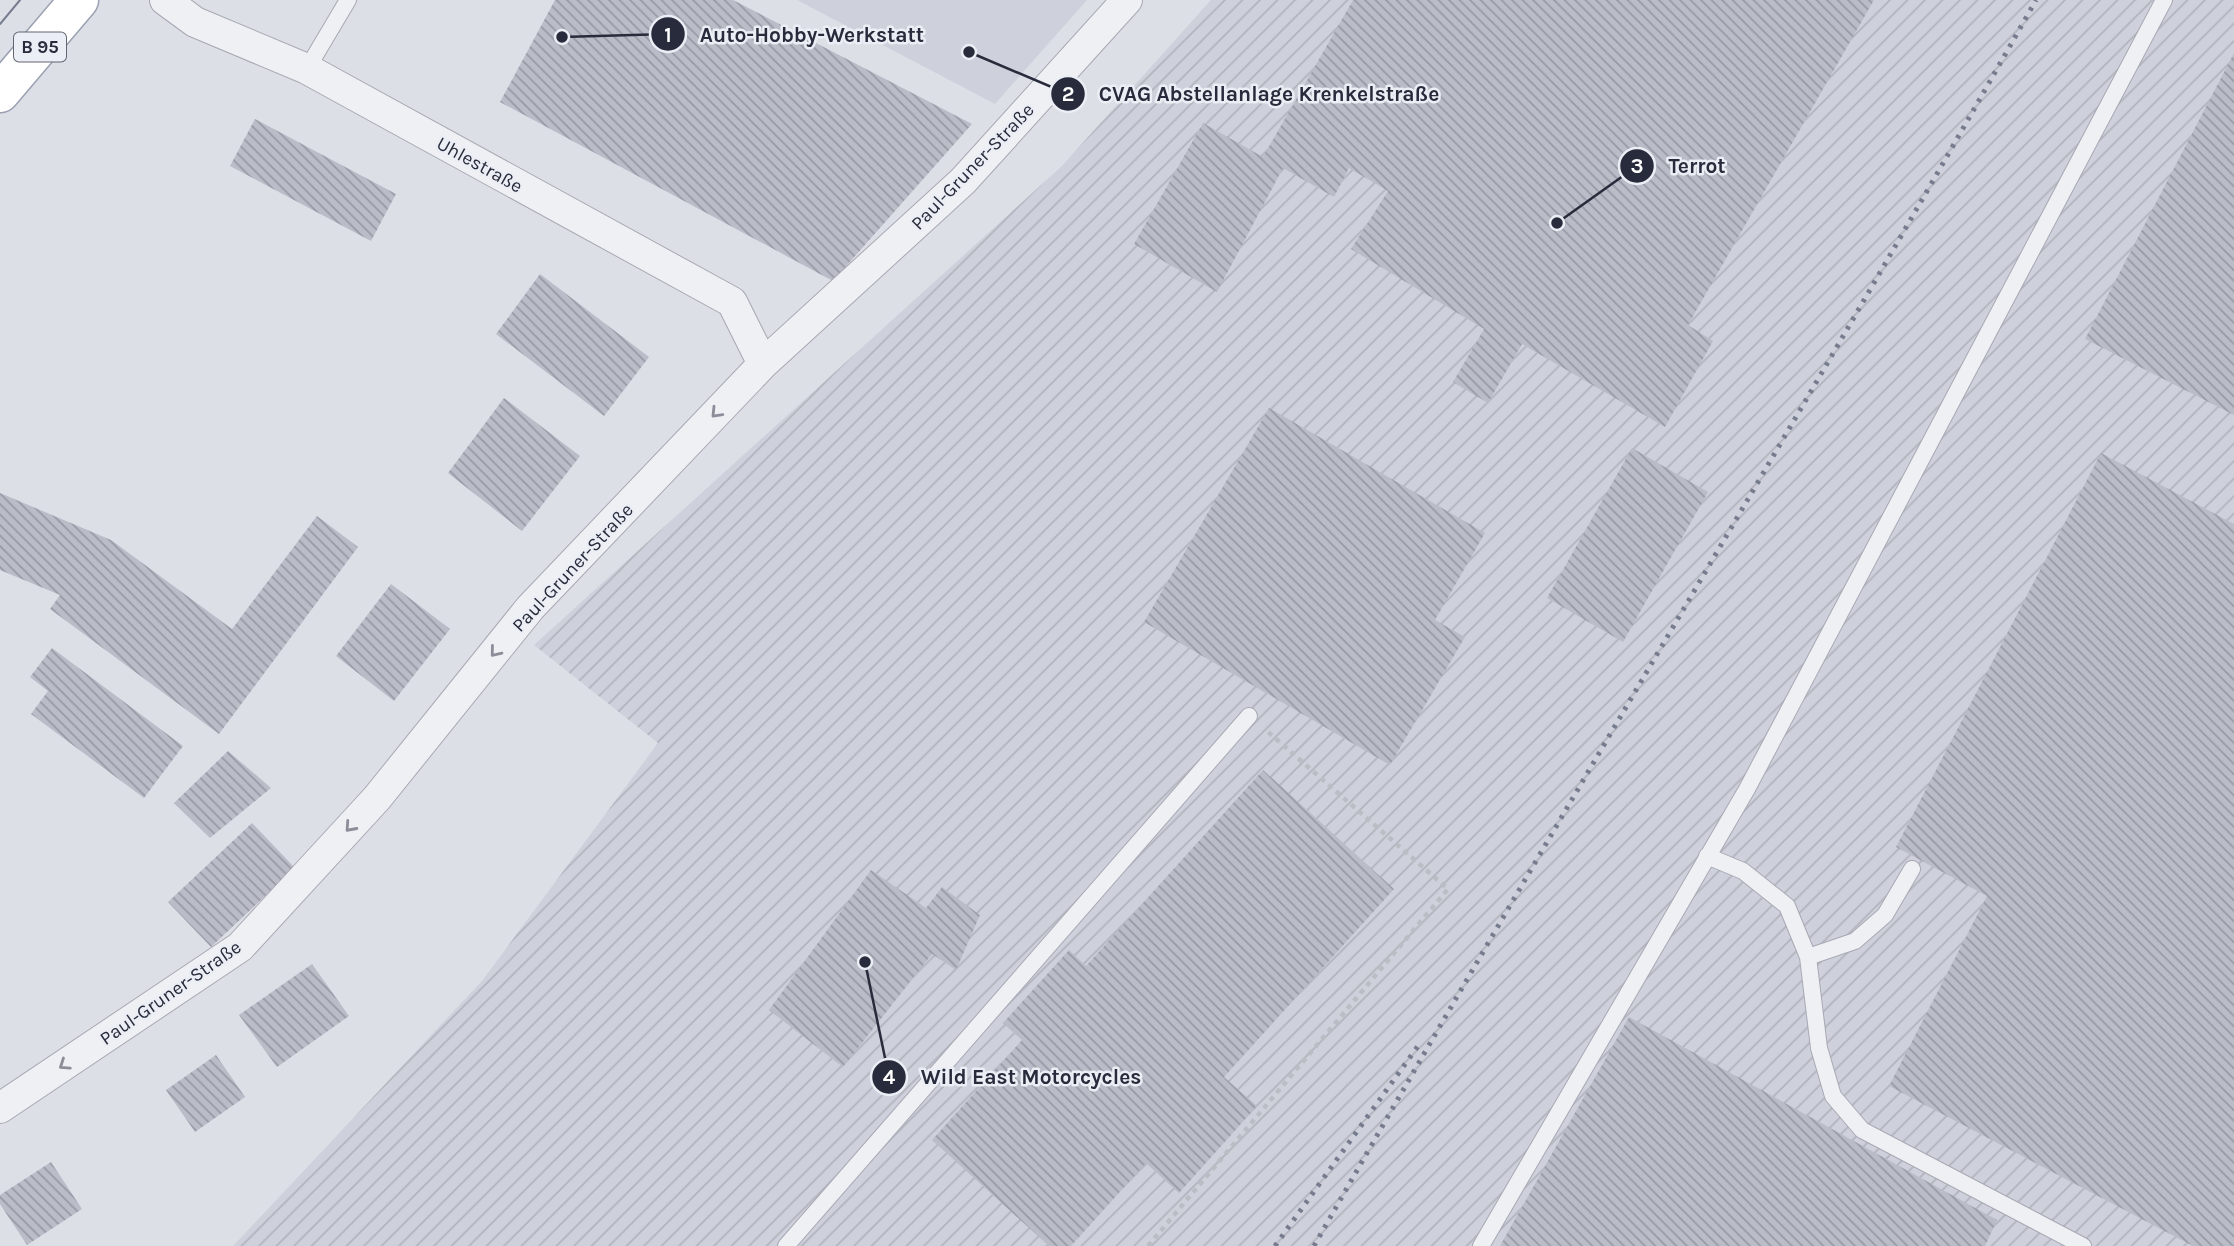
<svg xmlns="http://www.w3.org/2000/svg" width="2234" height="1246" font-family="Karla,sans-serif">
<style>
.built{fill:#ced1db}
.industrial{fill:url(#industrial-furrows)}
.building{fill:url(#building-back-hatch)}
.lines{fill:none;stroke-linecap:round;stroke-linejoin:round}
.lane-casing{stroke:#a6a9b3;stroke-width:18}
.street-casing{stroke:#a6a9b3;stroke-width:32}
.primary-casing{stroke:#9ca1b1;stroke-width:41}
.path{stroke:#bbbdc4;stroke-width:4.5;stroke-dasharray:5 5;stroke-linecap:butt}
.lane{stroke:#eff0f4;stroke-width:16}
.street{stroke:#eff0f4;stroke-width:30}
.primary{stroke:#fff;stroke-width:38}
.tram{stroke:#767c8e;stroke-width:2}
.rail{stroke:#767c8e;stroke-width:5;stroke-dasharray:3.5 7;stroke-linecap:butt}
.oneway{stroke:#8b8e98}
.labels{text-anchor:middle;stroke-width:5;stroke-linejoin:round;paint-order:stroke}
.shield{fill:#ebeef4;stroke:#626672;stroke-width:2}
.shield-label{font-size:18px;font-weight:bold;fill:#272b3b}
.street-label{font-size:19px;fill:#272b3b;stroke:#ebeef4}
.leader{fill:none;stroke:#272b3b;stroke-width:2.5}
.callout-dot{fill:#272b3b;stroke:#ebeef4;stroke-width:2.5}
.mark-label{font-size:21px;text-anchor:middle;font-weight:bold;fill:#fff}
.callout-label{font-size:21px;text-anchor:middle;font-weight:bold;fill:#272b3b;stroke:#ebeef4;stroke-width:5;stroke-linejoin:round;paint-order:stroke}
</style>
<defs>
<pattern id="industrial-furrows" width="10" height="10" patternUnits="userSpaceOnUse" patternTransform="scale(1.75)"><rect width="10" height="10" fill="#ced1db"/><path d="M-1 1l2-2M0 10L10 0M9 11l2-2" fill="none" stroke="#b1b4bd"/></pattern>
<pattern id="building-back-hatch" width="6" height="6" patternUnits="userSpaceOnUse" patternTransform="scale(1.75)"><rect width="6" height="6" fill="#babdc8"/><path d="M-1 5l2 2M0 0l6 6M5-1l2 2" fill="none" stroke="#979aa4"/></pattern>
</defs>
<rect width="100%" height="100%" fill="#dcdfe6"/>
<!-- built -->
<path class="built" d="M797 0H1087L995 104Z"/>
<!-- industrial -->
<path class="industrial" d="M1211 0H2234V1246H233L482 981 658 743 534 645 1062 166Z"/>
<!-- building -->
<path class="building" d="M555 0H733L972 124 833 281 500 102Z
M1353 0H1874L1688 325 1713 341 1665 427 1522 344 1488 403 1453 382 1484 329 1351 249 1388 191 1349 168 1334 197 1283 168 1217 292 1134 244 1203 123 1263 157Z
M2234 53V415L2085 339Z
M255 119 396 194 371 241 230 166Z
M540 274 649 357 604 416 496 334Z
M504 398 580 456 522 531 448 473Z
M1269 408 1485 533 1435 620 1465 637 1390 765 1144 622Z
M1632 448 1708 492 1623 642 1547 598Z
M2101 453 2234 524V1246H2193L1889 1086 1987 896 1896 847Z
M0 493 111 540 232 629 317 516 358 547 219 734 50 609 60 595 0 570Z
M391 584 450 629 394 701 336 656Z
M52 648 183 746 144 798 31 714 48 691 30 677Z
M228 751 271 788 210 838 174 803Z
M1263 770 1394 889 1224 1077 1257 1106 1179 1193 1146 1163 1071 1246H1049L932 1140 1022 1040 1003 1023 1069 950 1086 966Z
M252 823 295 868 211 947 168 902Z
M871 870 926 908 942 887 980 915 956 970 932 954 843 1067 769 1010Z
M312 964 349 1016 277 1067 239 1015Z
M1629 1017 1997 1220 1985 1246H1500Z
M216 1055 245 1097 195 1132 166 1090Z
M51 1162 82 1209 27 1245 0 1204V1195Z"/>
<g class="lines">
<!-- lane casing -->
<g class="lane-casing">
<path id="lane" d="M307 69 348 0
M1707 856 1743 871 1787 906 1808 957 1819 1048 1833 1096 1862 1130 2083 1246
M1808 957 1855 941 1885 915 1912 869
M786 1246 1249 716
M1481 1246 1747 789 2164 0"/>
</g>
<!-- street casing -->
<g class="street-casing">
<path id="street" d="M165 0 195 22 307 69 732 302 763 364
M0 1108 240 947 377 798 530 608 763 364 963 181 1127 0"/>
</g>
<!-- primary casing -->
<g class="primary-casing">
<path id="primary" d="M0 93 79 0"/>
</g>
<!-- path -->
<path class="path" d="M1148 1246 1448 889 1268 732"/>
<!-- lane -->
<use href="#lane" class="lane"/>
<!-- street -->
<use href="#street" class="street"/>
<!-- primary -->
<use href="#primary" class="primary"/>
<!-- tram -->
<path class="tram" d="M0 24 20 0"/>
<!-- rail -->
<path class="rail" d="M1275 1246 1418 1046
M1314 1246C1551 828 1800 418 2036 0"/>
</g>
<!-- one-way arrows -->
<defs><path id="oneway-chevron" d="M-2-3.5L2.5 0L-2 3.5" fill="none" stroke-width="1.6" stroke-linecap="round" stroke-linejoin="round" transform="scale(1.75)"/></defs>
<g class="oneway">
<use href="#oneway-chevron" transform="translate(716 413) rotate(134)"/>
<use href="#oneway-chevron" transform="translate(495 652) rotate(129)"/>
<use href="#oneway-chevron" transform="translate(350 827) rotate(132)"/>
<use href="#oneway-chevron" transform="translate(64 1065) rotate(146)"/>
</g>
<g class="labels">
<!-- shield labels -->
<rect class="shield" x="14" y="32.5" width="52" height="29" rx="5"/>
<g class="shield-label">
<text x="40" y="53">B 95</text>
</g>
<!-- street labels -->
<g class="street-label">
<text transform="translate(480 164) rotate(29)" y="7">Uhlestraße</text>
<text transform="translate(972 166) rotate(-46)" y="7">Paul-Gruner-Straße</text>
<text transform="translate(572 567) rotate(-47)" y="7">Paul-Gruner-Straße</text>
<text transform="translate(170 992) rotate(-35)" y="7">Paul-Gruner-Straße</text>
</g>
</g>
<!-- callouts -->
<path class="leader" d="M562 37L668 34M969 52L1068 94M1557 223L1637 166M865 962L889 1077"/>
<g class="callout-dot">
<circle cx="562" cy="37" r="7"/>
<circle cx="969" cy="52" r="7"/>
<circle cx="1557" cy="223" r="7"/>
<circle cx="865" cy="962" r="7"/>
<circle cx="668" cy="34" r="18"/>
<circle cx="1068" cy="94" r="18"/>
<circle cx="1637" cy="166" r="18"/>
<circle cx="889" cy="1077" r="18"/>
</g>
<g class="mark-label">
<text x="668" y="42">1</text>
<text x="1068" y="101">2</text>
<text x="1637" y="173">3</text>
<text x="889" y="1084">4</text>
</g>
<g class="callout-label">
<text x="812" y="42">Auto-Hobby-Werkstatt</text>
<text x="1269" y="101">CVAG Abstellanlage Krenkelstraße</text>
<text x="1697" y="173">Terrot</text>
<text x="1031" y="1084">Wild East Motorcycles</text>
</g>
</svg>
